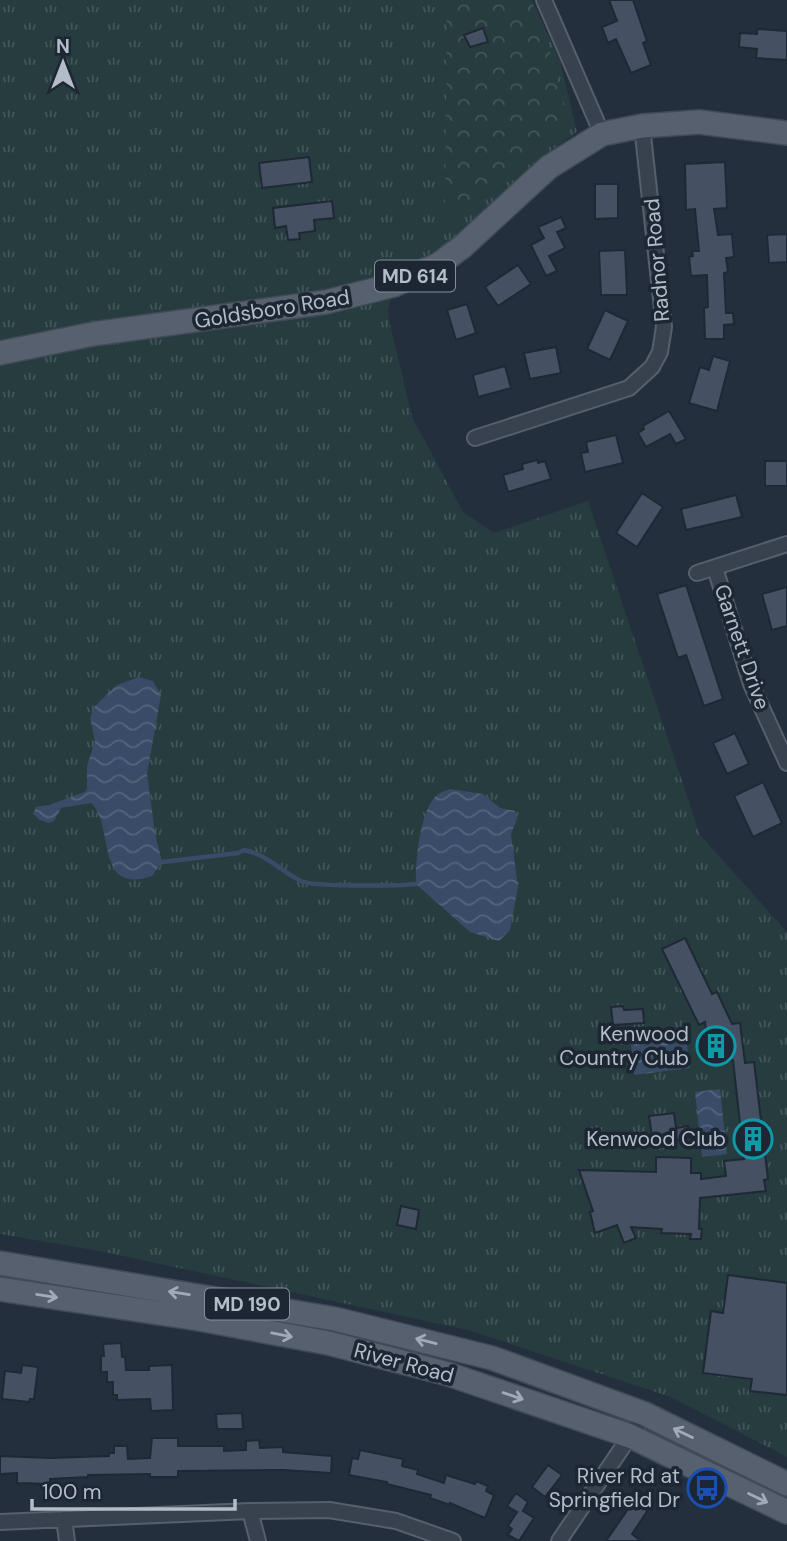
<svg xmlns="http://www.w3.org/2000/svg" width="787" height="1541" font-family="'DM Sans',sans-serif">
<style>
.grass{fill:url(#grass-tufts)}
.forest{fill:url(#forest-crowns)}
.water{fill:url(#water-waves)}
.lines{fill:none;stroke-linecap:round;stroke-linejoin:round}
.stream{stroke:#394c67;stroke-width:4.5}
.building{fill:#455162;stroke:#1f2835;stroke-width:2}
.minor-casing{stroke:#565f6c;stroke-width:18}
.primary-casing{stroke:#414a57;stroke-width:26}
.minor{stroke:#38414e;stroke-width:14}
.primary{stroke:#56606e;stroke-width:23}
.oneway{stroke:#a1aab7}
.labels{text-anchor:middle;stroke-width:7;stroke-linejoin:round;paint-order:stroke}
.shield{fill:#1d2633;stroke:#878f9c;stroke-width:2}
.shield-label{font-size:19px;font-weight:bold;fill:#b4bcc9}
.street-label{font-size:21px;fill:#b4bcc9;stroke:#1d2633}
.poi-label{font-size:21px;fill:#b4bcc9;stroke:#1d2633;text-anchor:end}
</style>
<defs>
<pattern id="grass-tufts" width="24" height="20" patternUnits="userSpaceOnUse" patternTransform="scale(1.75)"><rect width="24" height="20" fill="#263c3f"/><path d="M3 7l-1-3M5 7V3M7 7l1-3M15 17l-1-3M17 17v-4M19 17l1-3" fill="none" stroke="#435659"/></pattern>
<pattern id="forest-crowns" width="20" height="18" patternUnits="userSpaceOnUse" patternTransform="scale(1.75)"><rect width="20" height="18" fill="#263c3f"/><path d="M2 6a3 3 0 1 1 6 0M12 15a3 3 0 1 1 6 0" fill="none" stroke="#435659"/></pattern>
<pattern id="water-waves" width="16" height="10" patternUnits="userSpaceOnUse" patternTransform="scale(1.75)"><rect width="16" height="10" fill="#394c67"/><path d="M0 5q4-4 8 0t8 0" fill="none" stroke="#53647b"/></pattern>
</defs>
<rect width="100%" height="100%" fill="#242f3e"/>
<!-- grass -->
<path class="grass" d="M0 0H532L560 61 577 132 546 154 451 241 398 272 388 311 389 320 412 417 463 512 494 533 588 501 700 835 787 932V1457L671 1397 468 1330 100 1251 0 1234Z"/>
<!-- forest -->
<path class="forest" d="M447 0H531L546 35 570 126 468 210 445 206Z"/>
<!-- water -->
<path class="water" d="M139 677 153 681 161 695 147 774 155 833 162 862 152 876C94 896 115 825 91 803L61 808 54 821 49 823 40 820 33 814 36 807 49 805 85 792 87 789V766L95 741 90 718 94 707 117 685Z
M450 789 483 794 500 808 515 811 517 819 511 834 518 887 510 930 499 941 470 932 416 884C415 862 420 813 435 797 440 792 445 791 450 789Z
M686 1037 690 1068 634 1075 631 1044Z
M720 1089 727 1154 702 1157 695 1092Z"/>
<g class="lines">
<!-- stream -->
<path class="stream" d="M162 862 238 853 244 850C266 854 281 871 301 881 315 887 397 886 416 884"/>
</g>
<!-- building -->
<path class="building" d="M609 0H633L647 41 643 43 651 65 631 73 616 39 608 43 602 27 617 21Z
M483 28 488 42 470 47 464 35Z
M757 29 787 31V60L756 58 757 49 739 47 740 33 757 34Z
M309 157 312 182 262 188 259 163Z
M725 162 727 208 714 209 718 235 732 234 734 257 726 258 728 272 724 273 726 313H733L734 324 724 325V339H705L704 308 708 307 707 275 691 276 689 257 693 256 692 251H699L695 209 686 210 685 164Z
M595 184H618V218L595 219Z
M332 201 334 218 314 220 315 231 299 233 300 239 288 240 286 226 275 228 273 208Z
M561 217 566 228 557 232 565 248 549 256 557 271 546 276 531 245 544 238 538 227Z
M787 234V262L769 263 767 235Z
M625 250 627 295H601L599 251Z
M518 265 531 284 498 306 485 287Z
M467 304 476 333 456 340 447 310Z
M605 310 628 321 610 360 587 349Z
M556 347 561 373 530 379 524 353Z
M713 356 730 361 717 411 689 403 700 367 709 370Z
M505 366 511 388 478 397 473 375Z
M669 411 686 439 676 444 670 434 646 447 638 433 644 429 643 426Z
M616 435 623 463 585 472 581 453 588 452 586 442Z
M537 460 538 463 545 461 551 479 508 492 503 475 523 469 522 464Z
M765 461H787V486H765Z
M642 493 663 507 637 547 616 533Z
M736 495 742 517 686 530 681 509Z
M686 585 723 699 704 706 686 655 678 658 657 594Z
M787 587V626L772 630 762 594Z
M735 733 749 764 727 774 713 743Z
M763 782 782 823 753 837 734 796Z
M685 938 712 994 717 992 732 1024 740 1023 745 1063 754 1062 768 1179 764 1180 766 1191 700 1198 699 1229H702L701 1239H690L691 1234 661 1233 662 1229 631 1227 636 1238 624 1243 617 1225 595 1233 590 1212 593 1211 579 1170 656 1172V1157L691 1158V1173H701V1179L726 1176 724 1161 744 1159 733 1060 710 1063 705 1022 699 1025 662 949Z
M623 1006 624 1010 643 1009 644 1023 613 1025 611 1007Z
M674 1113 676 1128 688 1126 689 1138 653 1144 649 1116Z
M401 1206 419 1210 416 1229 397 1225Z
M728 1275 787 1283V1395L750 1391 752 1379 703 1373 711 1311 723 1313Z
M121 1343 122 1357H125L126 1370H149V1366L172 1365 173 1410 151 1411 150 1399 117 1400V1395H113V1382H107V1372H101V1356H104L103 1344Z
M22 1365 38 1367 34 1399H30L29 1402 2 1399 5 1371 21 1373Z
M242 1413 243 1429H217L216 1414Z
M152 1438H178V1446H224V1451L246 1450V1441L259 1440 260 1448 283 1447V1452L332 1456 331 1473 283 1470 178 1471V1477H150V1474L88 1475V1477L50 1479V1484L17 1483V1473L0 1474V1456L50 1458 109 1456V1453H114V1446H127L128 1459 150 1458Z
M360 1450 403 1459 402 1466 418 1470 417 1474 444 1483 446 1475 475 1484 476 1481 488 1486 486 1491 494 1495 485 1518 450 1503V1505L430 1498 431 1495 387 1484V1482L349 1475 352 1458 358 1459Z
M548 1465 562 1475 545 1497 532 1487Z
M637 1489 649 1498 645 1503 650 1507 632 1534 641 1541H606L626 1512 632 1502 629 1500Z
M516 1493 528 1502 523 1511 534 1518 519 1541 508 1535 512 1529 508 1526 517 1512 507 1506Z"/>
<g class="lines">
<!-- minor casing -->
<g class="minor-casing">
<path id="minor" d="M544 0 602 134
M475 438 629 388 652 367 660 352 664 327 642 126
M715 568 751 684 787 763
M697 573 787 544
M250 1511 258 1541
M64 1519 67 1541
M0 1522 250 1511 329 1510 396 1521 453 1541
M559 1541 645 1414"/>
</g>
<!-- primary casing -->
<g class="primary-casing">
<path id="primary" d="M0 353 93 334 326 302 394 285 439 264 462 247 549 167 602 134 642 126 699 122 787 133
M0 1263 335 1319 492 1358 645 1414 787 1484
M0 1289 199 1319 328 1343 448 1374 630 1436 787 1512"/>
</g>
<!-- minor -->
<use href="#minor" class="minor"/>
<!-- primary -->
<use href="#primary" class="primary"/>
</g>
<!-- one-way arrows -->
<defs><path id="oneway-shaft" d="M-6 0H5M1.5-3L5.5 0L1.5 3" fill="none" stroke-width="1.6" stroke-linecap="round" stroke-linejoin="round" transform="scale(1.75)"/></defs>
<g class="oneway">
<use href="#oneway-shaft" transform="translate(179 1293) rotate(-171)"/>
<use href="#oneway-shaft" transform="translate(47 1296) rotate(9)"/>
<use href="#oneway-shaft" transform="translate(282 1335) rotate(11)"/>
<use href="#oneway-shaft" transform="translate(426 1341) rotate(-166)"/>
<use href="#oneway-shaft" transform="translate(513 1396) rotate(19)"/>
<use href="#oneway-shaft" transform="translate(683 1433) rotate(-154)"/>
<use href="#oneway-shaft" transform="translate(758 1498) rotate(26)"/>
</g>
<!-- icons -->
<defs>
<g id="building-ring" transform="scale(2.0125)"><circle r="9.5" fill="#1d2633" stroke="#0f9aa8" stroke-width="1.5"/><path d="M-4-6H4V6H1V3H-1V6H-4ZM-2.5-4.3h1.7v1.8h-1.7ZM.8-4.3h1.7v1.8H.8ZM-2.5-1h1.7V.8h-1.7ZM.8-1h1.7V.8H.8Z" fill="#0f9aa8"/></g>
<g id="bus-ring" transform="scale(2.0125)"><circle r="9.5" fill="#1d2633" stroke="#1a4fb4" stroke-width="1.5"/><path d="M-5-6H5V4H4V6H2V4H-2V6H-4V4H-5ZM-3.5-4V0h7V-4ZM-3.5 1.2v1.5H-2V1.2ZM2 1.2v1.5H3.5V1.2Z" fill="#1a4fb4"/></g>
</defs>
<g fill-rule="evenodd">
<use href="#building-ring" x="716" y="1046"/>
<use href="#building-ring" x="753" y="1139"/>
<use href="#bus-ring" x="707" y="1488"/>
</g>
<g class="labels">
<!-- shield labels -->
<g class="shield">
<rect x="375" y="260.5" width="80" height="31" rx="5"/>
<rect x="205" y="1288.5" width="84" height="31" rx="5"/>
</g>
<g class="shield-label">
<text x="415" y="283">MD 614</text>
<text x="247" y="1311">MD 190</text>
</g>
<!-- street labels -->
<g class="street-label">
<text transform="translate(657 260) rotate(-95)" y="7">Radnor Road</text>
<text transform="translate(272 309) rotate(-9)" y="7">Goldsboro Road</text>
<text transform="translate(742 647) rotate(71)" y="7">Garnett Drive</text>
<text transform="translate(404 1363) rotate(15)" y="7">River Road</text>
</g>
<!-- poi labels -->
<g class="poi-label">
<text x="689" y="1041">Kenwood<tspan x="689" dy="24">Country Club</tspan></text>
<text x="726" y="1146">Kenwood Club</text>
<text x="680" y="1483">River Rd at<tspan x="680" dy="24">Springfield Dr</tspan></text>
</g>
</g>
<!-- north arrow -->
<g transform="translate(63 63)" stroke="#1d2633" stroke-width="5" paint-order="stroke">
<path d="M0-5L12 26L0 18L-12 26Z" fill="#b4bcc9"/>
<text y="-10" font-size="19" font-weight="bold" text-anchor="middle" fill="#b4bcc9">N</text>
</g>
<!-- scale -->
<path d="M32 1499v10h203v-10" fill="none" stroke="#b4bcc9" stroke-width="3.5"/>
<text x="42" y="1499" font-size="21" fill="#b4bcc9" stroke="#1d2633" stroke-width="5" paint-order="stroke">100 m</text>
</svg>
